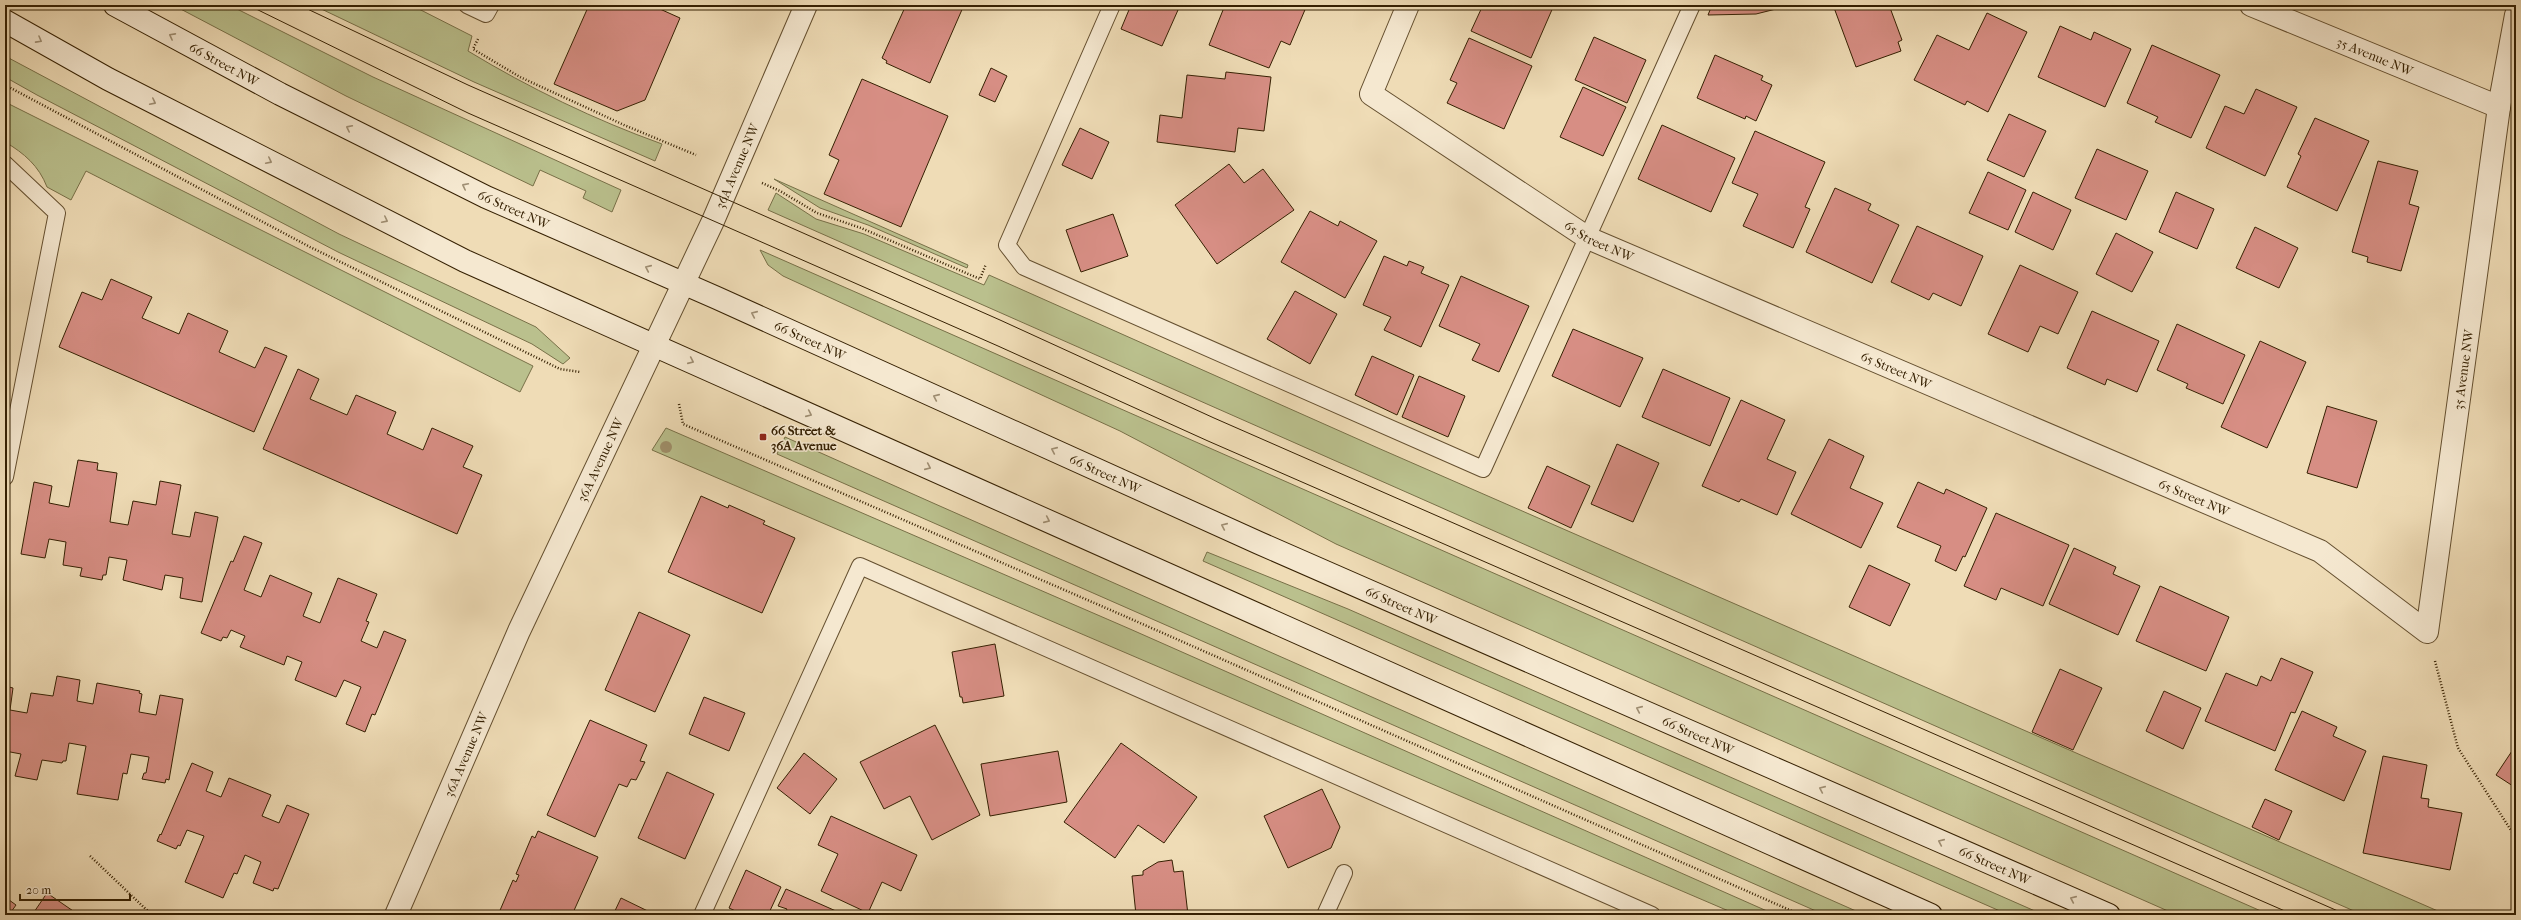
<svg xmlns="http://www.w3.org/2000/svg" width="2521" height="920" font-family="'IM FELL French Canon',serif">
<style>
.green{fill:#bac08d;stroke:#787048}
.building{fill:#d78e84;stroke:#352002}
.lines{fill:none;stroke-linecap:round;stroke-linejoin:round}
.service-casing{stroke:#644f2f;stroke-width:18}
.minor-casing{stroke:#644f2f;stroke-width:24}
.tertiary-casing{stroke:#644f2f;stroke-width:24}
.secondary-casing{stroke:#352002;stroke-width:24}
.path{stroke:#352002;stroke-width:2.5;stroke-dasharray:1 2;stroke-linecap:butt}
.service{stroke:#f5e8d0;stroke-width:16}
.minor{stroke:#f5e8d0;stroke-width:22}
.tertiary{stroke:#f5e8d0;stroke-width:22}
.secondary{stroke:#f5e8d0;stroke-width:22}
.tram{stroke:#352002;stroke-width:1}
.tree{fill:#9f8f6a}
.oneway{stroke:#9f8e73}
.poi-dot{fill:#8f2418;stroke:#f5e8d0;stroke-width:1.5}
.labels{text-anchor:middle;stroke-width:3;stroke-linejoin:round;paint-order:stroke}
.street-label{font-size:13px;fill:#352002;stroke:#f5e8d0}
.poi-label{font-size:13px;font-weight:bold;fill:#352002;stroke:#f5e8d0;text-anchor:start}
</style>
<rect width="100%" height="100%" fill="#efdcb6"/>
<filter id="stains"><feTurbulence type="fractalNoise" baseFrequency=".005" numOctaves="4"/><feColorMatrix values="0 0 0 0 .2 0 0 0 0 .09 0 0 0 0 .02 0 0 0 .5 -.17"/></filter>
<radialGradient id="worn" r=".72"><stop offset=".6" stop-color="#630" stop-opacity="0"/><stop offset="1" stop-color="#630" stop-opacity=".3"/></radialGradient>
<!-- green -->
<path class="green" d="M173 5H229L373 77 621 190 612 212 583 198 586 191 540 170 533 186 346 96Z
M313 5H411L472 36 468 51C529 88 595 120 662 144L655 161 474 82Z
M5 56 339 234 536 327 570 358 563 364 532 344 338 252 37 95 5 77Z
M5 102 533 366 520 392 86 171 71 200 47 187C39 166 24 153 5 142Z
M774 179 968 265 967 268 868 225 820 208Z
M776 193 816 219 864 234 984 285 989 275 1378 448 2447 915H2363L768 210Z
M760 250 2270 915H2177L1336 544 1120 431 783 276 768 265Z
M666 428 1130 629 1776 915H1738L652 450Z
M785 437 933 503 1865 915H1825L777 454Z
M1207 552 1348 609 2044 915H2009L1203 561Z"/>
<!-- building -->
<path class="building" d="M589 5H651L680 18 645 100 617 111 554 84Z
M906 5H964L930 83 886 63 887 61 882 58Z
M1131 5H1165L1178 10 1162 46 1121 29Z
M1225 5H1307L1290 45 1281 41 1269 68 1209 45Z
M1483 5H1554L1531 58 1471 31Z
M1712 5H1779L1780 8 1756 14 1708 15Z
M1833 5H1889L1902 40 1898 42 1901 51 1856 67Z
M1987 13 2027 32 1988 112 1967 101 1965 105 1914 80 1937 35 1969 50Z
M2060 26 2091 40 2094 32 2131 49 2105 107 2038 77Z
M1594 37 1646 60 1627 103 1575 80Z
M1469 38 1532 66 1504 129 1447 103 1457 83 1450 80Z
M2152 45 2220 75 2191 138 2155 122 2158 117 2127 103Z
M1715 55 1763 76 1761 80 1772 85 1756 121 1746 116 1745 119 1697 98Z
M991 68 1007 76 995 102 979 95Z
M1226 72 1271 77 1264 131 1238 128 1235 152 1157 142 1160 115 1182 118 1187 75 1225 79Z
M862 79 948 116 901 227 824 194 839 160 829 155Z
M1583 87 1626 107 1603 156 1560 137Z
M2256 89 2297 107 2265 176 2206 148 2225 106 2244 114Z
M2009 114 2046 131 2024 177 1987 160Z
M2315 118 2369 141 2337 211 2287 187 2301 156 2298 154Z
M1662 125 1735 158 1711 212 1638 179Z
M1080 128 1109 142 1092 179 1062 165Z
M1755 131 1825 162 1805 207 1810 209 1793 248 1743 226 1758 194 1732 183Z
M2097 149 2148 171 2126 220 2075 198Z
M2378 161 2418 171 2409 204 2419 207 2401 271 2367 262 2368 257 2352 252Z
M1229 164 1244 183 1263 169 1294 210 1217 264 1175 205Z
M1988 172 2026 190 2008 230 1969 213Z
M1835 188 1871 204 1868 210 1899 225 1872 283 1806 252Z
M2033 192 2071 210 2053 250 2015 232Z
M2176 192 2214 209 2197 249 2159 232Z
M1310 211 1338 226 1340 221 1377 241 1345 298 1281 262Z
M1113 214 1128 256 1081 272 1066 230Z
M1917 226 1983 256 1961 306 1933 293 1929 300 1891 282Z
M2255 227 2298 248 2279 288 2236 268Z
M2116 233 2153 252 2132 292 2096 274Z
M1384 256 1407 266 1409 261 1424 267 1421 273 1449 285 1421 347 1384 330 1391 317 1363 305Z
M2020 265 2078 292 2058 334 2040 326 2028 352 1988 334Z
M1461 276 1529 306 1499 372 1472 360 1480 344 1439 326Z
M111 279 152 297 142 318 179 334 188 313 228 331 219 352 255 368 265 347 287 356 254 432 59 347 82 292 102 300Z
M1295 291 1337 314 1310 364 1267 339Z
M2092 311 2159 341 2137 392 2107 379 2105 385 2067 368Z
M2177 324 2245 355 2223 404 2186 388 2188 384 2157 370Z
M1573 329 1643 358 1620 407 1552 376Z
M2260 341 2306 362 2267 448 2221 427Z
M1372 356 1414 375 1397 415 1355 395Z
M298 369 319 379 310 399 347 415 356 395 396 412 387 434 423 450 432 428 473 446 463 467 482 475 457 534 263 449Z
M1663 369 1730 398 1710 446 1642 417Z
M1419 376 1465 396 1448 437 1402 417Z
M1741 400 1785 420 1767 459 1796 472 1777 515 1741 499 1739 502 1702 486Z
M2327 406 2377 421 2357 488 2307 473Z
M1829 439 1864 456 1850 488 1883 503 1861 548 1791 514Z
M1617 444 1659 463 1633 522 1591 504Z
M78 460 98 463 97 470 117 473 110 522 128 525 133 501 156 505 160 481 181 485 172 534 190 537 195 512 218 517 202 602 180 598 183 578 165 575 162 590 123 580 127 560 109 557 106 575H103L102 580 80 576 82 568 63 565 66 542 49 539 45 558 21 554 34 482 52 486 49 503 69 507Z
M1547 466 1590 486 1571 528 1528 508Z
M1918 482 1944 494 1946 489 1987 508 1965 557 1963 556 1956 571 1935 561 1941 546 1897 527Z
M701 496 728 508 729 505 765 521 763 524 795 538 762 613 668 572Z
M1996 513 2069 545 2043 606 2001 588 1996 600 1964 586Z
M244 536 262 543 244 590 261 597 270 575 312 593 303 616 320 623 338 578 377 594 366 621 369 622 361 641 377 648 384 631 406 640 375 715 372 714 365 732 346 724 361 687 344 680 336 697 295 680 302 662 287 656 284 665 240 647 245 636 231 630 227 638 223 637 221 641 201 633 231 561 233 562Z
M2074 548 2116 567 2113 574 2140 586 2118 635 2049 604Z
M1869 565 1910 584 1890 626 1849 607Z
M2160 586 2229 617 2206 671 2136 641Z
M639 612 690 635 655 712 605 690Z
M995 644 1004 696 963 703 962 697H960L952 652Z
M2281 658 2313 672 2295 713 2291 712 2275 751 2205 721 2226 673 2257 686 2261 676 2271 681Z
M2060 669 2102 688 2073 750 2032 732Z
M57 676 80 680 77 701 93 704 97 683 140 691 139 693 142 694 139 712 156 715 160 695 183 699 169 780 166 779 165 783 142 779 144 773H146L149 757 131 754 127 774 123 773 118 800 77 794 86 746 69 743 66 761H63L62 763 42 760 37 780 15 776 21 754 5 751V686L13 688 10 710 27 713 31 693 53 696Z
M2164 691 2201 708 2183 749 2146 731Z
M704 697 745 713 729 751 689 734Z
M2302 711 2337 727 2333 736 2366 751 2344 801 2275 770Z
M590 720 647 745 640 761 645 762 636 780 631 779 627 787 619 784 595 837 547 815Z
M935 725 980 815 932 840 910 796 884 809 860 762Z
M1121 743 1197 797 1164 843 1138 825 1115 858 1064 822Z
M2516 745V788L2496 775Z
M1058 751 1067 802 990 816 981 764Z
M804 753 837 779 810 814 777 788Z
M2383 756 2427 765 2421 798 2429 799 2428 807 2462 813 2450 870 2363 853Z
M192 763 213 772 206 791 221 797 229 778 271 795 262 816 279 823 287 805 309 814 278 889 274 888 273 891 253 883 261 862 245 855 237 874 234 873 223 898 185 882 204 836 187 830 180 846 178 845 176 849 157 841 160 834 161 835Z
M667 772 714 794 685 859 638 838Z
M1322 789 1340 827 1331 848 1288 868 1264 816Z
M2265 799 2292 811 2279 840 2252 827Z
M831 816 917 855 901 891 882 882 868 913 821 891 838 854 818 845Z
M538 831 598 857 572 915H498L513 880 516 882 519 875 516 874 532 836 535 838Z
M1172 860 1174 872 1183 871 1188 915H1136L1132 876 1143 875V871L1158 862Z
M746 870 781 887 768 915H744L729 908Z
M786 889 793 892 845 915H784L787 909 778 906Z
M47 893 79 915H32Z
M5 897 16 905 9 915H5Z
M621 898 656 915H613Z"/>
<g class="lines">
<!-- service casing -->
<g class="service-casing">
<path id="service" d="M467 5 486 14 491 5
M1112 5 1007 245 1024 267 1483 469 1692 5
M5 164 57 213 5 477
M702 915 860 566 1652 915
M1325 915 1344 873"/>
</g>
<!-- minor casing -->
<g class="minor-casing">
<g id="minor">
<path id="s1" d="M1408 5 1371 94 1588 238 2320 551 2427 632 2499 107 2516 15"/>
<path id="s2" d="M2251 5 2499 107"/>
</g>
</g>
<!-- tertiary casing -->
<g class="tertiary-casing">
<g id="tertiary">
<path id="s3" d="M396 915 519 631 713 221 806 5"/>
</g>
</g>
<!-- secondary casing -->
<g class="secondary-casing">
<g id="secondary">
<path id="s4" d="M115 5 280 94 486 197 717 298 1259 543 2109 915"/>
<path d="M5 21 108 79 465 261 1931 915"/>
</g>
</g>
<!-- path -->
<path class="path" d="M478 39 473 49 520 77 624 125 696 155
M5 85 310 247 560 369 580 372
M762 183 780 191 817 213 861 228 980 279 986 264
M679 404 683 424 1122 615 1801 915
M2435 661 2458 748 2516 838
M90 856 152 915"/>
<!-- service -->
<use href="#service" class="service"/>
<!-- minor -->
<use href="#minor" class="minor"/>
<!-- tertiary -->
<use href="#tertiary" class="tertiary"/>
<!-- secondary -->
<use href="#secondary" class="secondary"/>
<!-- tram -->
<path class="tram" d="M248 5 468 113 998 346 1208 441 2294 915
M299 5 468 85 1000 320 1214 418 2347 915"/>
</g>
<!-- trees -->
<circle class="tree" cx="666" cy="447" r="6"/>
<!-- one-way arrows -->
<defs><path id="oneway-chevron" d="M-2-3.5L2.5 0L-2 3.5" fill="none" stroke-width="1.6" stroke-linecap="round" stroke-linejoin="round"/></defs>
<g class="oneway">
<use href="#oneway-chevron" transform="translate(172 36) rotate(-152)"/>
<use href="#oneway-chevron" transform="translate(39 40) rotate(29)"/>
<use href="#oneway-chevron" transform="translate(153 102) rotate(27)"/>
<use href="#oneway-chevron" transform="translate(349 128) rotate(-153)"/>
<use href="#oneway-chevron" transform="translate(269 161) rotate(27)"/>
<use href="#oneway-chevron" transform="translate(465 186) rotate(-153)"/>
<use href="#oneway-chevron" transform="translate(385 220) rotate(27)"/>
<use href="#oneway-chevron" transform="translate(648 268) rotate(-156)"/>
<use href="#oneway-chevron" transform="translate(754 314) rotate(-156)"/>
<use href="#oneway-chevron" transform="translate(691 361) rotate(24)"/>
<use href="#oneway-chevron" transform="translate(936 397) rotate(-156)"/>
<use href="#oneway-chevron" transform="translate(809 414) rotate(24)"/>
<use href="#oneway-chevron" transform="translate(1054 450) rotate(-156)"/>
<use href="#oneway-chevron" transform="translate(928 467) rotate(24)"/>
<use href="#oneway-chevron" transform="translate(1047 520) rotate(24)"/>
<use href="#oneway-chevron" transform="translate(1224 526) rotate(-156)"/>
<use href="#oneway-chevron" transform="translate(1639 709) rotate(-156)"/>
<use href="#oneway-chevron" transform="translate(1822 789) rotate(-156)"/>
<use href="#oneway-chevron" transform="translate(1941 842) rotate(-156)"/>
<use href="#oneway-chevron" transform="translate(2073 899) rotate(-156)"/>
</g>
<!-- markers -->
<rect class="poi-dot" x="759" y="433" width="8" height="8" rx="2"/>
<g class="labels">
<!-- street labels -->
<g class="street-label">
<text dy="5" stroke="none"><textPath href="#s2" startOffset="134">35 Avenue NW</textPath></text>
<text dy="5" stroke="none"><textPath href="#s4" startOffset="124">66 Street NW</textPath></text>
<text dy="5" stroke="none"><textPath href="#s3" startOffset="823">36A Avenue NW</textPath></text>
<text dy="5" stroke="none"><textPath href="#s4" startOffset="448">66 Street NW</textPath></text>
<text dy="5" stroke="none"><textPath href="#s1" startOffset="368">65 Street NW</textPath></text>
<text dy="5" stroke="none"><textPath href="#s4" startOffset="772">66 Street NW</textPath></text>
<text dy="5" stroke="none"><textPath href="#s1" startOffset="1552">35 Avenue NW</textPath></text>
<text dy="5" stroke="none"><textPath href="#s1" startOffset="692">65 Street NW</textPath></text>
<text dy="5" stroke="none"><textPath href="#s3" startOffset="499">36A Avenue NW</textPath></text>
<text dy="5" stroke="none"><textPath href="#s4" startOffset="1096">66 Street NW</textPath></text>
<text dy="5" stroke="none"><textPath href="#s1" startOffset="1016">65 Street NW</textPath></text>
<text dy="5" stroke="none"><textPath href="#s4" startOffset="1420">66 Street NW</textPath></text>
<text dy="5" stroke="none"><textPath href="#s4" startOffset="1744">66 Street NW</textPath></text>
<text dy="5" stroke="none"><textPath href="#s3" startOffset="175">36A Avenue NW</textPath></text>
<text dy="5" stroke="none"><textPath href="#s4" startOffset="2068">66 Street NW</textPath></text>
</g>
<!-- poi labels -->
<g class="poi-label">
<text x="771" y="435">66 Street &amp;<tspan x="771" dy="15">36A Avenue</tspan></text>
</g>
</g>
<!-- margin -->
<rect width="2521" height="920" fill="none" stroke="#efdcb6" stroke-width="20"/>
<rect x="6" y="6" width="2509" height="908" fill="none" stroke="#352002" stroke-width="2"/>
<rect x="10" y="10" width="2501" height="900" fill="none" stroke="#352002"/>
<!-- scale -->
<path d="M20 894v6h110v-6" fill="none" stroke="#352002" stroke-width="2"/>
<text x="26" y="894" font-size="12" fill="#352002" stroke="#f5e8d0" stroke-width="3" paint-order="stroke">20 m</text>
<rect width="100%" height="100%" filter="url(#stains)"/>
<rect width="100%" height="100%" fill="url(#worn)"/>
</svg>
